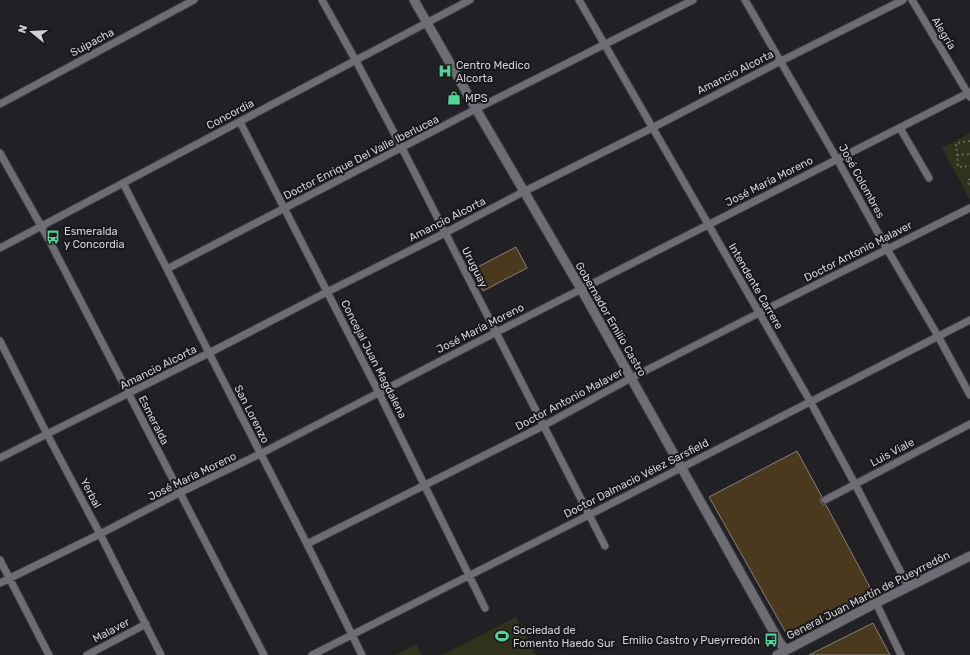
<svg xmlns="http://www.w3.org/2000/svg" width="970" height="655" font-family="Rubik,sans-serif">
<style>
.green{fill:#30321b}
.building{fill:#4a391d;stroke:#84817b}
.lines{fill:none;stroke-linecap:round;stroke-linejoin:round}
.minor-casing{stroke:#3b3a3e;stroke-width:9}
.tertiary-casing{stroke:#3b3a3e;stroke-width:11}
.path{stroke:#727276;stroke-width:1.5;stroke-dasharray:2 3;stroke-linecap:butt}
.minor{stroke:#6e6d73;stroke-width:7}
.tertiary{stroke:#6e6d73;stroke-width:9}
.labels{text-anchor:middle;stroke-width:4;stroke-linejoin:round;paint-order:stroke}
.street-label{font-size:11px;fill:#d1d1d4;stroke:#18171c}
.poi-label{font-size:11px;fill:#d1d1d4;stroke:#18171c;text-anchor:start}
</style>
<rect width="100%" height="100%" fill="#212025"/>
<!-- green -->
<path class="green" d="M970 133V200L942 148Z
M516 617 536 655H442Z
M417 644 422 655H395Z"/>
<!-- building -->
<path class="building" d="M516 247 527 268 483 291 472 270Z
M797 451 822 497 820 499 821 503 823 504 826 505 873 593 792 634 786 633 709 497Z
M873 623 890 655H809Z"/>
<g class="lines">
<!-- minor casing -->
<g class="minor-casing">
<path id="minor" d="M322 0 356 61 402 148 605 546
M579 0 810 401 855 484 908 586
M745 0 837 159 887 249 938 336 970 395
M912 0 970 97
M0 104 194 0
M240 122 379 393 485 608
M900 128 929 178
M0 153 49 240 264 655
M123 183 167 269 209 353 307 544 362 655
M0 248 470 0
M167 269 476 109 693 0
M0 341 47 434 100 534 161 655
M0 458 47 434 209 353 327 292 445 233 523 192 652 128 781 61 903 0
M825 500 970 424
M307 544 543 426 631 378 759 313 970 208
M0 560 49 655
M0 583 100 534 179 493 260 454 481 340 970 92
M876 603 901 655
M87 655 146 624
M312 655 589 515 970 320"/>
</g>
<!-- tertiary casing -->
<g class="tertiary-casing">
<path id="tertiary" d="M414 0 476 109 581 289 780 643 786 650
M777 655 876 603 970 556"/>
</g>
<!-- path -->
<path class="path" d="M970 141 956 143 958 167 970 166
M957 155 970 154
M970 179 968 180V183L970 187"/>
<!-- minor -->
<use href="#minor" class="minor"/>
<!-- tertiary -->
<use href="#tertiary" class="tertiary"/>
</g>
<!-- icons -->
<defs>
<g id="hospital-bare" transform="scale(1.08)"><path d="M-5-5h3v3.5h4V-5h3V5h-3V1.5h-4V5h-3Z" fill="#52d397" stroke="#18171c" stroke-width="2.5" paint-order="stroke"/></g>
<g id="shop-bare" transform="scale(1.08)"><path d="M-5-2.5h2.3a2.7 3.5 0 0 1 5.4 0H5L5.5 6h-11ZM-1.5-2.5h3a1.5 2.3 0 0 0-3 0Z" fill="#52d397" stroke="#18171c" stroke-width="2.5" paint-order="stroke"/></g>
<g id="bus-bare" transform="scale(1.08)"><path d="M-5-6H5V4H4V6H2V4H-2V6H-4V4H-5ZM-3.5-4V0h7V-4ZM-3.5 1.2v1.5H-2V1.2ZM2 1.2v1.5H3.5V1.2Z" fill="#52d397" stroke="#18171c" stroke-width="2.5" paint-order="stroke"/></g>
<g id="stadium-bare" transform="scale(1.08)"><path d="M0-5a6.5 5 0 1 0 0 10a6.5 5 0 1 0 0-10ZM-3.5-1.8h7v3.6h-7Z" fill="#52d397" stroke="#18171c" stroke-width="2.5" paint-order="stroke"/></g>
</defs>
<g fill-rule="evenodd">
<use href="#hospital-bare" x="445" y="71"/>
<use href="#shop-bare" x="454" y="98"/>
<use href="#bus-bare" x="53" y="237"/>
<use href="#stadium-bare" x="502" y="636"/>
<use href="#bus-bare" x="771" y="640"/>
</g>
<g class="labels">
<!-- street labels -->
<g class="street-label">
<text transform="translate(944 33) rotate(59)" y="4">Alegría</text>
<text transform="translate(92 42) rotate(-28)" y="4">Suipacha</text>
<text transform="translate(735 72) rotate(-27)" y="4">Amancio Alcorta</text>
<text transform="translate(230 114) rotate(-28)" y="4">Concordia</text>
<text transform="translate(361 157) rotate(-27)" y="4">Doctor Enrique Del Valle Iberlucea</text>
<text transform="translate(769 181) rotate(-27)" y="4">José María Moreno</text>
<text transform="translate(862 181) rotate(61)" y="4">José Colombres</text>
<text transform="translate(447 219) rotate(-27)" y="4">Amancio Alcorta</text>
<text transform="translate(858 251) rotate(-27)" y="4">Doctor Antonio Malaver</text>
<text transform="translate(475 267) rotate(63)" y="4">Uruguay</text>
<text transform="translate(756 286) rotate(60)" y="4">Intendente Carrere</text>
<text transform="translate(611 319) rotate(60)" y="4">Gobernador Emilio Castro</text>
<text transform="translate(480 328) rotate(-27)" y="4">José María Moreno</text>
<text transform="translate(374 359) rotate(63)" y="4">Concejal Juan Magdalena</text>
<text transform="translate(158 367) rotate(-27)" y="4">Amancio Alcorta</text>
<text transform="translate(569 399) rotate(-28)" y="4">Doctor Antonio Malaver</text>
<text transform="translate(252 414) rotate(63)" y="4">San Lorenzo</text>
<text transform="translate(154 420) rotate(63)" y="4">Esmeralda</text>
<text transform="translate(892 452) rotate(-28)" y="4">Luis Viale</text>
<text transform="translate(192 476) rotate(-26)" y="4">José María Moreno</text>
<text transform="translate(636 478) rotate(-27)" y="4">Doctor Dalmacio Vélez Sarsfield</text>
<text transform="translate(91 493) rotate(62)" y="4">Yerbal</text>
<text transform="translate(868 595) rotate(-27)" y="4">General Juan Martín de Pueyrredón</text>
<text transform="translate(111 630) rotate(-28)" y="4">Malaver</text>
</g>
<!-- poi labels -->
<g class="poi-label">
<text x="456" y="69">Centro Medico<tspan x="456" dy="13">Alcorta</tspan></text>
<text x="465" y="102">MPS</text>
<text x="64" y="235">Esmeralda<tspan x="64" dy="13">y Concordia</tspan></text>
<text x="513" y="634">Sociedad de<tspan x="513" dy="13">Fomento Haedo Sur</tspan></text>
<text x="760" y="644" text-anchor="end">Emilio Castro y Pueyrredón</text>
</g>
</g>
<!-- north arrow -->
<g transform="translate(32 32) rotate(288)" stroke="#18171c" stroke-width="3" paint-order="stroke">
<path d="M0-3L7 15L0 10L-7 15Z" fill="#d1d1d4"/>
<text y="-6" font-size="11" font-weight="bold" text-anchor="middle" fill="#d1d1d4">N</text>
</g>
</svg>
